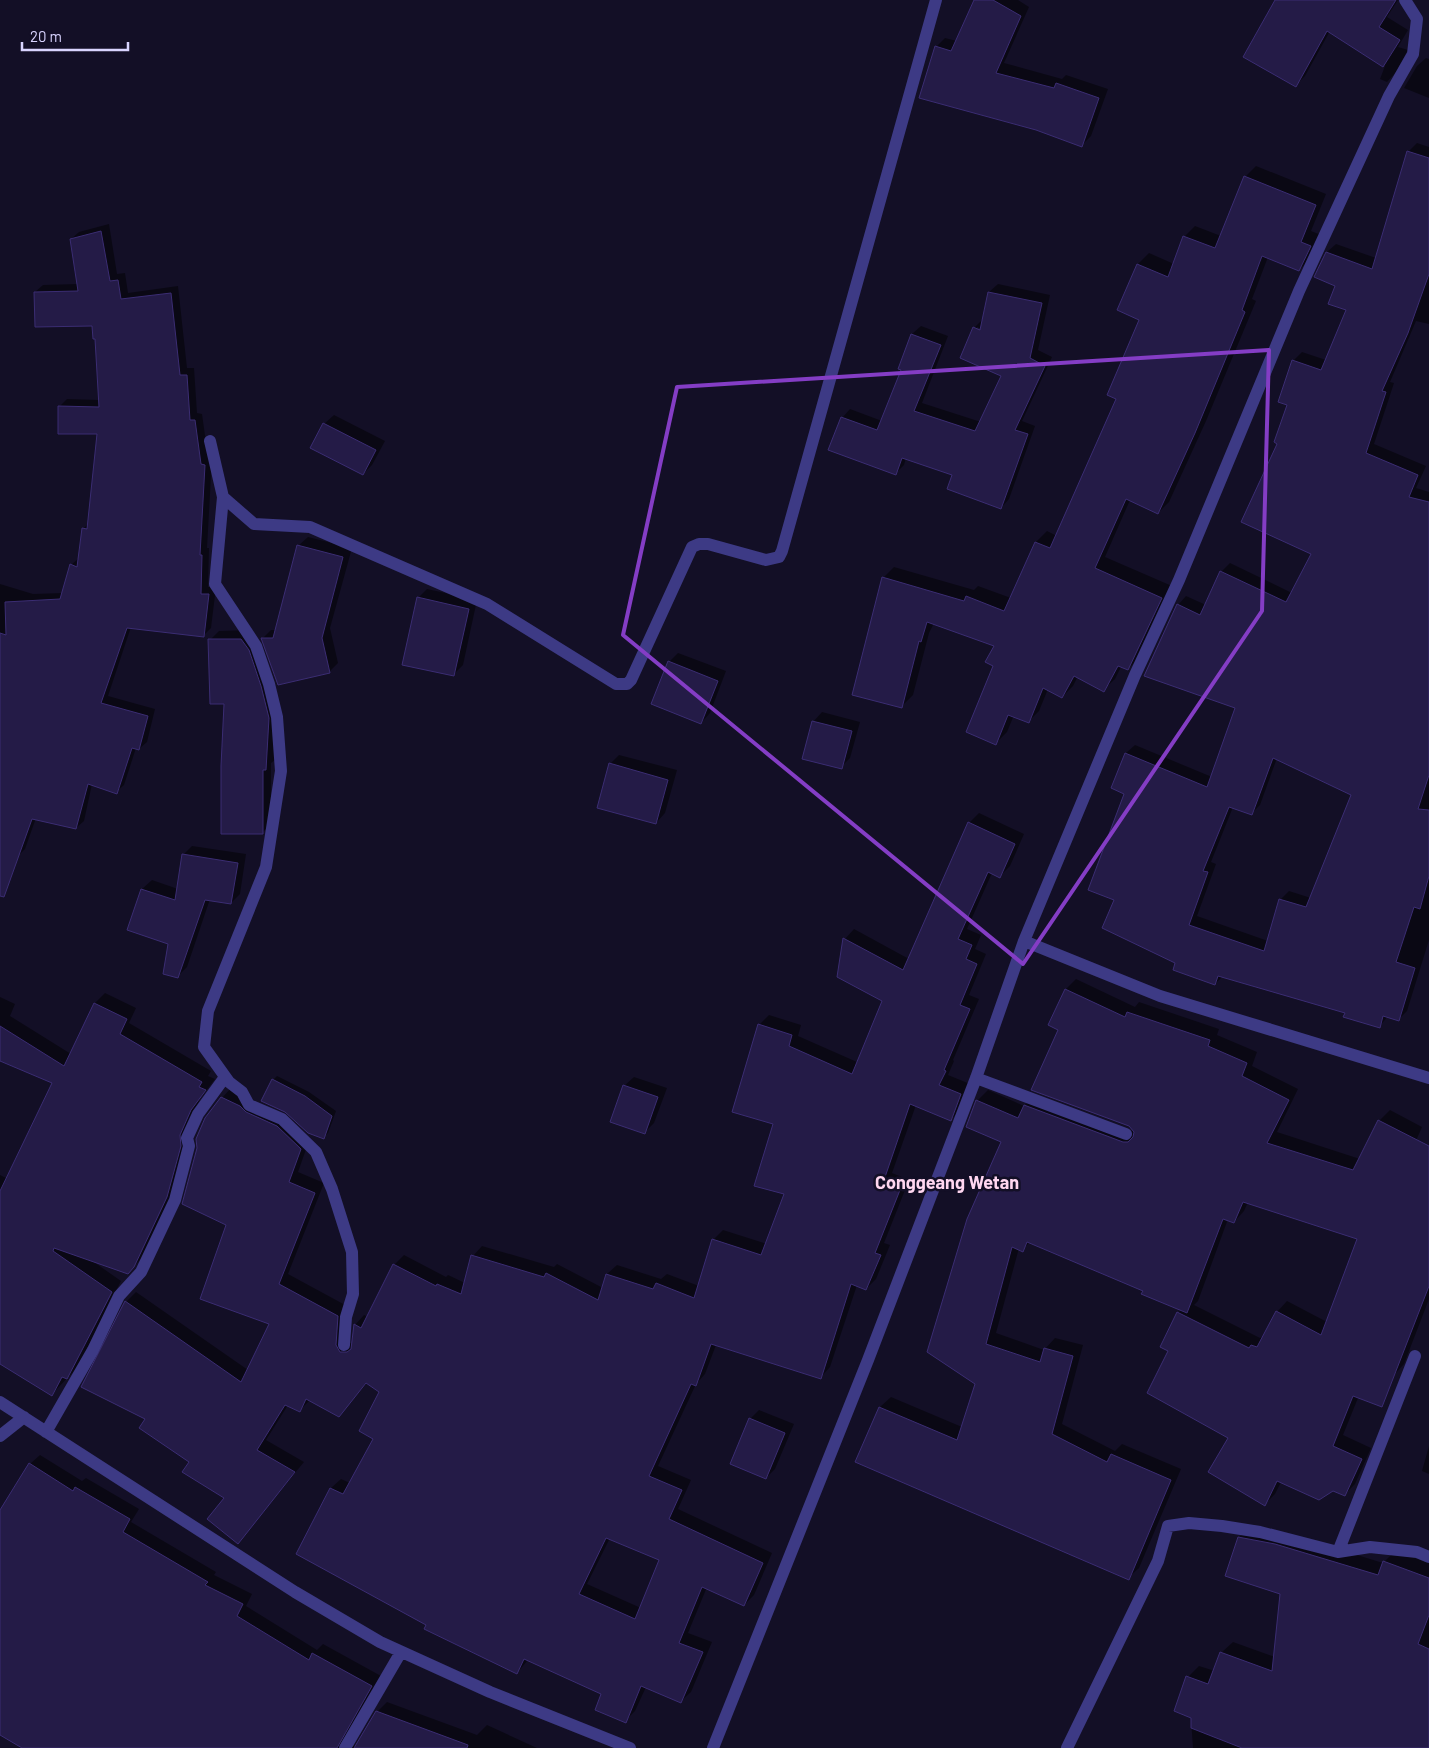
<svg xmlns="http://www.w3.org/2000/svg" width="1429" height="1748" font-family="Barlow,sans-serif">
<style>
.shadow{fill:#0007;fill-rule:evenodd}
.building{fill:#241b47;stroke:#3b2d73;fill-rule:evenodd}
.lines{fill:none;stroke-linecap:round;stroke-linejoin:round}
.minor{stroke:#3d3a85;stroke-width:12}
.marked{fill:none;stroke:#843dc5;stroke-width:4;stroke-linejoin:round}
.labels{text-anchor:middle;stroke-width:5;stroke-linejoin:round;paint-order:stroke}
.quarter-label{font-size:18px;font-weight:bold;fill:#ffd6f0;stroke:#130f26}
</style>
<rect width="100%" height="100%" fill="#130f26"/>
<!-- shadow -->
<path class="shadow" d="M975 0H1018L1029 7 1004 63 1062 79 1066 75 1108 89 1091 136 1082 145 936 47 945 38 957 41Z
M1277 0H1398L1387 17 1408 30 1398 47 1408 50 1396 72 1387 82 1380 79 1385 66 1330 31 1305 76 1296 85Z
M1426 58 1429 59V98L1404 88 1417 66Z
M1417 143 1429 147V324L1416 321 1390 382 1394 383 1374 444 1426 466 1416 488 1429 492V535L1279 443 1289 404 1293 361 1302 352 1326 360 1348 310 1337 285 1327 252 1336 244 1376 258 1408 152Z
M1256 166 1326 194 1311 231 1321 235 1310 259 1299 270 1268 257 1252 299 1256 301 1206 421 1169 502 1158 513 1130 500 1105 557 1172 586 1139 658 1128 669 1121 667 1115 679 1103 690 1078 676 1073 686 1062 697 1048 689 1039 711 1028 722 1014 715 1007 732 996 743 995 645 934 623 929 633 913 695 902 706 883 578 894 567 974 590 978 586 1011 598 1036 542 1047 531 1057 536 1118 398 1141 319 1118 309 1138 264 1149 253 1174 264 1184 237 1195 226 1221 236 1245 177Z
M109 224 117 274 125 273 128 293 178 286 187 368H194L197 413 202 414 208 457 212 458 207 548H209L208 587H216L211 628 203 636 131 627 108 696 155 709 147 742 139 749 136 748 124 785 116 792 92 784 84 821 76 828 36 818 25 849 18 856 0 850V584L33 594 63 593 71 565 79 558 83 529 89 523 98 433 59 407 67 399 100 400 96 337 93 325 35 292 43 285 78 284 71 239 79 232Z
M998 284 1050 295 1038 350 1052 357 1022 421 1035 426 1009 499 1001 508 954 474 906 458 904 465 895 474 842 418 850 409 882 421 902 369 899 368 912 334 921 326 948 336 922 403 981 422 1002 375 974 328 983 319 989 292ZM977 327 986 331 977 330Z
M334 415 385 441 372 465 363 474 324 424Z
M308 537 352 548 330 628 338 663 329 672 262 639 271 630H276L298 546Z
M1230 563 1292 593 1429 575V940L1407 1011 1399 1019 1388 1016 1379 1027 1346 1012 1223 976 1215 984 1116 900 1126 793 1112 788 1126 753 1135 745 1212 777 1237 707 1178 605 1186 596 1206 605 1221 572ZM1277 758 1352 795 1311 898 1289 891 1280 900 1268 941 1197 916 1216 864 1211 862 1233 807 1251 814 1260 805Z
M427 589 477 600 463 665 454 674 418 598Z
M250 630 270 677 275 760 271 763V824L262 833 210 640 219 631Z
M678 653 726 671 710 713 701 723 669 662Z
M822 712 860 722 850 758 841 767 813 722Z
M619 755 677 770 665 813 656 823 610 764Z
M979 813 1024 834 1010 866 1000 876 992 873 967 929 981 935 975 949 986 954 969 995 979 999 953 1060 954 1061 948 1075 970 1084 960 1110 951 1120 916 1105 892 1173 909 1180 884 1243 890 1245 876 1279 866 1289 857 1285 830 1367 821 1377 716 1345 705 1374 696 1384 658 1466 691 1480 678 1509 772 1553 754 1595 744 1605 707 1587 688 1633 712 1642 691 1692 681 1701 646 1687 635 1711 625 1721 603 1693 528 1660 517 1673 298 1554 331 1488 341 1479 350 1483 374 1438 380 1391 367 1383 339 1415 310 1400 300 1410 288 1405 266 1440 304 1462 238 1542 226 1498 190 1461 147 1418 83 1386 126 1302 136 1292 248 1370 271 1323 227 1224 222 1098 231 1088 310 1138 298 1172 324 1183 288 1274 347 1306 350 1343H353L355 1325 364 1315 368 1317 394 1265 404 1255 446 1277 448 1275 465 1283 473 1256 482 1246 554 1267 557 1264 603 1288 607 1274 617 1265 661 1279 667 1274 699 1286 713 1240 723 1230 767 1244 786 1194 759 1025 769 1015 801 1025 798 1036 857 1062 884 1000 845 939 854 929 909 959 969 823ZM610 1538 661 1560 641 1608 587 1584Z
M192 846 246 854 240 894 231 903 210 899 187 967 178 976 169 943 129 929 142 889 152 880 178 889 183 855Z
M1076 979 1135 1007 1139 1002 1219 1029 1217 1035 1257 1052 1252 1066 1298 1089 1277 1132 1360 1159 1379 1121 1390 1110 1422 1127 1415 1143 1429 1152V1299L1404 1364 1394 1375 1360 1393 1343 1435 1371 1448 1355 1484 1344 1495 1333 1490 1281 1482 1275 1494 1265 1504 1230 1438 1170 1351 1178 1313 1182 1309 1144 1290 1030 1242 1022 1250 1019 1248 996 1333 1044 1350 1055 1338 1083 1345 1062 1424 1115 1451 1122 1444 1181 1469 1139 1568 1128 1578 857 1462 880 1407 891 1397 962 1427 976 1383 1002 1142 977 1101 988 1090 1024 1106 1036 1095 1135 1132 1060 1029 1066 989ZM1248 1202 1359 1239 1327 1322 1287 1301 1277 1312 1265 1335 1260 1338 1194 1305 1198 1301 1228 1219 1234 1222 1244 1211Z
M105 993 136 1008 129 1023 211 1071 208 1076 215 1079 200 1099 189 1124 177 1186 144 1256 128 1272 91 1260 121 1281 77 1368 52 1394 0 1363V1175L8 1179 54 1082 0 1059V997L15 1004 10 1016 71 1054 95 1003Z
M277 1076 309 1092 336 1111 328 1133 324 1137 273 1080Z
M634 1077 667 1088 654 1123 645 1132 624 1086Z
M759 1410 794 1424 775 1469 766 1478 750 1419Z
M1429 1446V1474L1422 1471Z
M40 1455 82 1481 86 1478 139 1509 131 1522 216 1572 214 1575 252 1594 246 1606 317 1650 323 1644 381 1676 351 1746H357L377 1712 387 1702 477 1735 487 1725 537 1748H24L0 1707V1513L30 1464Z
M1251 1526 1286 1533 1383 1563 1395 1551 1429 1563V1748H1193L1188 1677 1199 1666 1215 1671 1221 1653 1233 1642 1275 1657 1282 1593 1239 1537Z"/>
<!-- building -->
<path class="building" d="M974 0H993L1021 16 996 73 1054 88 1056 83 1099 98 1082 147 1036 130 919 98 935 46 951 51Z
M1275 0H1396L1379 27 1400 40 1383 67 1327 31 1296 87 1243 57Z
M1407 151 1429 158V274L1408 333 1382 391 1386 392 1366 453 1418 475 1409 497 1429 502V775L1418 809 1429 810V876L1420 909 1414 907 1396 962 1415 968 1399 1021 1383 1016 1380 1028 1343 1017 1345 1013 1218 976 1215 985 1173 970 1175 963 1102 928 1114 900 1088 890 1124 794 1111 788 1125 753 1207 787 1235 708 1144 676 1177 604 1200 615 1220 571 1286 602 1311 554 1241 522 1277 444 1274 442 1287 405 1278 402 1292 360 1321 370 1346 310 1328 304 1335 286 1314 277 1326 252 1372 269ZM1273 758 1351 795 1306 907 1279 899 1264 951 1189 925 1208 872 1203 871 1229 807 1252 815Z
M1244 176 1316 205 1301 242 1311 246 1299 271 1262 256 1242 310 1245 312 1195 433 1158 514 1126 499 1095 568 1162 598 1128 670 1118 666 1104 692 1074 676 1062 698 1043 688 1029 723 1008 715 996 745 966 732 993 666 985 662 994 646 927 622 921 642 919 641 902 708 852 695 882 577 964 601 966 596 1004 611 1035 542 1050 548 1116 399 1107 395 1139 320 1117 310 1137 264 1168 277 1183 236 1215 248Z
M101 231 110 281 118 280 121 299 171 293 180 375H187L190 420H195L201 464 205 465 200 555H202L201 594H209L204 637 127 628 101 703 148 716 139 750 132 748 117 794 88 784 76 829 32 819 4 897 0 896V633L6 635 5 602 60 599 70 564 77 567 82 528 87 529 97 434H58V406L99 407 95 339H93L92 326 35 327 34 292 78 291 70 239Z
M988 292 1042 303 1030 358 1045 366 1015 430 1028 434 1001 509 947 489 952 475 902 458 896 475 828 450 841 417 877 430 901 370 898 369 911 334 941 345 914 411 975 431 1001 376 960 358 973 327 980 330Z
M323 423 376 450 363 475 310 448Z
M297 545 343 557 322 638 330 673 278 685 261 638H273Z
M417 597 469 609 454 676 402 665Z
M208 639H241L249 650 261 686 269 718 266 770H263V834H221V766L224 704H210Z
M668 661 718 681 701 724 651 704Z
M812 721 852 731 842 769 802 759Z
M609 763 668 780 656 824 597 808Z
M968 822 1015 844 1000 878 988 872 958 939 972 945 966 959 977 964 960 1005 970 1009 944 1070 946 1071 939 1085 961 1094 951 1121 910 1104 883 1183 900 1190 875 1253 881 1255 866 1290 851 1284 821 1379 711 1344 696 1386 691 1384 649 1476 682 1490 669 1519 763 1563 744 1606 702 1587 679 1643 703 1652 681 1703 641 1686 626 1723 595 1710 601 1694 524 1659 517 1674 424 1629 426 1625 296 1554 330 1488 343 1494 373 1439 359 1431 379 1392 366 1383 339 1417 306 1399 300 1412 285 1405 257 1450 295 1472 238 1544 207 1519 224 1498 182 1472 189 1462 139 1428 145 1419 81 1387 125 1301 241 1382 269 1324 200 1299 226 1225 182 1204 197 1148 196 1139 205 1118 221 1097 240 1106 246 1112 277 1126 301 1149 289 1182 315 1193 279 1284 338 1316 336 1345 340 1352H347L351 1349 354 1324 361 1328 393 1264 436 1286 437 1284 461 1294 471 1255 544 1277 546 1273 598 1300 606 1274 653 1289 656 1283 694 1298 712 1239 761 1255 784 1194 754 1186 773 1124 732 1112 758 1024 792 1035 789 1046 852 1074 882 1001 837 977 843 938 903 970ZM606 1538 659 1560 635 1619 579 1594Z
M182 854 238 863 231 904 205 900 178 978 163 974 168 944 127 930 141 889 175 900Z
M1065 989 1125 1017 1127 1012 1210 1040 1208 1046 1247 1063 1242 1076 1289 1100 1267 1143 1353 1170 1378 1120 1429 1146V1286L1382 1407 1353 1396 1333 1446 1362 1459 1345 1496 1333 1491 1319 1500 1277 1481 1265 1506 1208 1472 1228 1438 1147 1393 1168 1351 1160 1347 1177 1312 1249 1348 1251 1345 1257 1347 1276 1311 1321 1335 1357 1239 1243 1202 1234 1223 1223 1219 1187 1313 1141 1294 1143 1291 1027 1242 1023 1252 1012 1247 986 1344 1040 1362 1044 1348 1073 1356 1052 1434 1107 1462 1111 1454 1171 1480 1129 1580 855 1462 879 1407 957 1440 975 1384 927 1352 967 1219 1001 1142 966 1127 976 1100 1018 1118 1024 1105 1123 1142H1128L1133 1137 1134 1132 1129 1126 1031 1090 1058 1030 1048 1025Z
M94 1003 127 1019 120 1034 202 1082 199 1087 206 1090 191 1110 180 1135 181 1146 167 1197 134 1267 128 1274 54 1248 53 1251 112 1292 67 1379 62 1377 52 1396 0 1364V1191L52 1083 0 1061V1026L64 1066Z
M272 1079 305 1096 332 1116 324 1139 308 1133 285 1112 261 1101Z
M623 1085 658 1097 645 1134 610 1122Z
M749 1418 785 1433 766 1479 730 1464Z
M29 1463 73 1491 75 1487 130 1519 123 1532 208 1582 205 1585 243 1604 237 1616 309 1660 312 1653 372 1686 337 1748H22L0 1735V1510Z
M1238 1537 1275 1544 1378 1575 1383 1561 1429 1578V1615L1418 1644 1429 1649V1748H1242L1191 1728V1718L1174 1711 1186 1676 1208 1684 1220 1652 1272 1671 1280 1594 1225 1576Z
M376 1711 468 1745 467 1748H354Z"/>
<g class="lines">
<!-- minor -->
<path class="minor" d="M210 441 223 497 254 524 310 527 487 604 616 684H627L631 680 692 547 699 544H708L766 560 779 557 782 551 936 0
M223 497 215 584 256 646 269 684 277 717 281 771 266 867 208 1011 204 1047 229 1082 242 1092 249 1105 282 1119 316 1152 332 1189 352 1252 353 1294 346 1317 344 1345
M1024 941 1160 996 1429 1078
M976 1078 1126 1134
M0 1402 295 1592 380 1642 490 1692 630 1748
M46 1432 93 1350 119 1296 141 1272 175 1200 189 1146 187 1138 198 1114 225 1077
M0 1436 24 1417
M1338 1552 1415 1356
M345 1748 401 1652
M713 1748 868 1360 976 1078 1024 941 1135 675 1179 580 1299 291 1389 96 1413 54 1417 19 1405 0
M1067 1748 1158 1561 1168 1526 1189 1523 1222 1526 1260 1532 1338 1552 1370 1547 1417 1552 1429 1557"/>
</g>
<!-- marked area -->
<path class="marked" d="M1269 350 1262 611 1023 964 623 635 677 387Z"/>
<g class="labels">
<!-- quarter labels -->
<g class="quarter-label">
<text x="947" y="1189">Conggeang Wetan</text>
</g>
</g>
<!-- scale -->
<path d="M22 42v8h106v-8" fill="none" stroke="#d9d4ff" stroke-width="2.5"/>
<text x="30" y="42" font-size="15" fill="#d9d4ff" stroke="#130f26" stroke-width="4" paint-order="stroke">20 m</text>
</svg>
